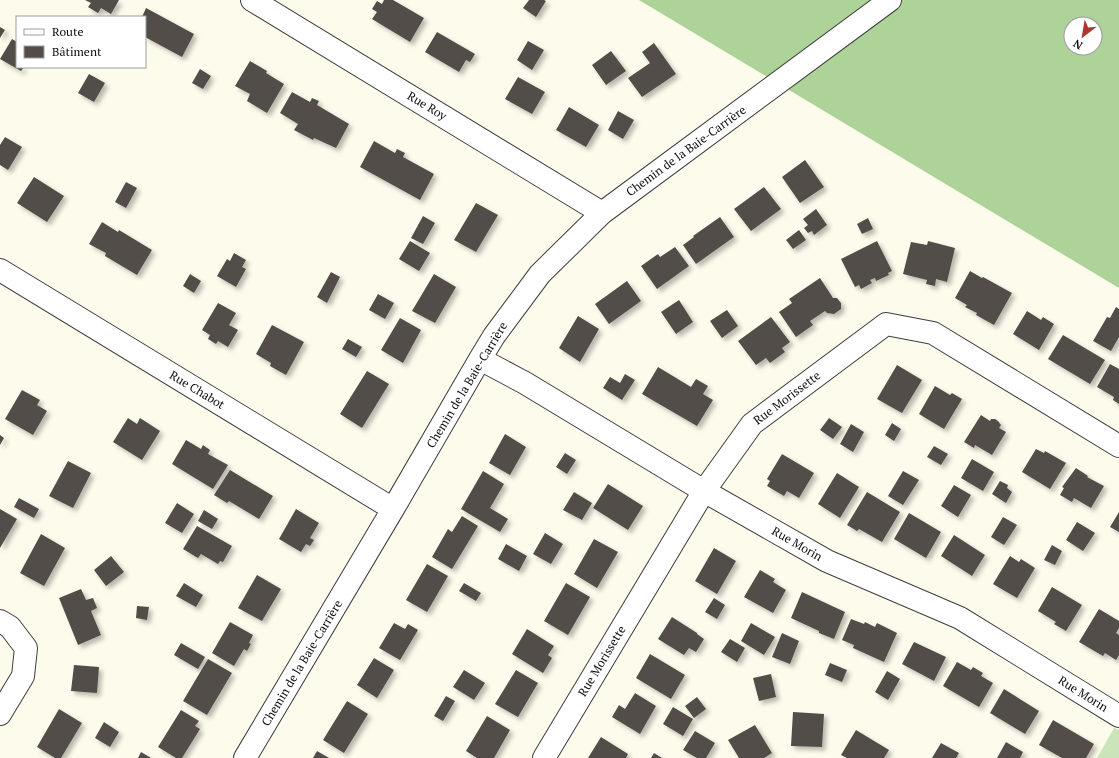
<svg xmlns="http://www.w3.org/2000/svg" width="1119" height="758" font-family="'PT Serif',serif">
<style>
.green{fill:#cbe4b9}
.forest{fill:#aed399;fill-rule:evenodd}
.building{fill:#534d49;filter:url(#shadow)}
.lines{fill:none;stroke-linecap:round;stroke-linejoin:round}
.minor-casing{stroke:#3e3e3e;stroke-width:24}
.minor{stroke:#fff;stroke-width:22}
.labels{text-anchor:middle;stroke-width:4;stroke-linejoin:round;paint-order:stroke}
.street-label{font-size:12px;fill:#0b0b0b;stroke:#fff}
</style>
<defs>
<filter id="shadow"><feDropShadow dx="3.5" dy="3.5" stdDeviation="2" flood-color="#0004"/></filter>
</defs>
<rect width="100%" height="100%" fill="#fdfbeb"/>
<!-- green -->
<path class="green" d="M1114 728 1119 730V758H1097Z"/>
<!-- forest -->
<path class="forest" d="M639 0H1119V288ZM1071 24H1095V48H1071Z"/>
<!-- building -->
<path class="building" d="M85 0H119L111 14 101 8 98 13 88 7 91 3Z
M384 0H393L424 18 410 42 372 19 377 12 372 9 377 1 382 4Z
M529 0H544L546 1 536 17 523 8Z
M146 8 194 34 182 57 145 37V17H142Z
M0 27 5 30 0 38Z
M437 32 475 54 470 62 466 60 459 72 425 52Z
M12 39 17 42V67H24L21 71 0 59Z
M528 41 544 50 532 70 517 60Z
M654 43 676 74 642 97 628 78 650 63 642 52Z
M611 51 626 71 606 85 592 65Z
M250 61 267 71 266 73 284 84 267 113 247 101 250 94 235 86Z
M200 69 211 76 203 89 192 83Z
M89 74 105 83 94 102 78 93Z
M518 77 545 92 532 114 505 99Z
M292 92 310 102 312 98 319 101 317 105 349 124 336 148 314 138 313 140 294 130 298 124 280 113Z
M569 107 599 125 586 147 556 130Z
M618 111 634 120 623 139 608 130Z
M5 137 22 147 8 170 0 165V145Z
M374 141 395 153 397 149 405 153 403 157 434 174 420 200 360 167Z
M805 160 824 187 800 203 782 177Z
M34 177 64 196 47 222 17 203Z
M126 182 137 188 126 208 115 202Z
M764 187 781 209 751 231 734 209Z
M476 203 498 215 476 252 454 240Z
M816 209 827 225 814 235 812 231 808 233 804 228 808 225 803 219Z
M423 216 435 223 423 244 411 238Z
M720 217 734 237 696 264 683 245 694 237 693 236Z
M868 218 873 229 862 234 857 224Z
M102 222 118 232 119 230 152 250 137 275 105 256 106 253 89 244Z
M799 230 806 240 793 249 786 240Z
M410 241 430 253 419 271 399 259Z
M877 241 892 271 888 273 889 275 876 281 875 278 870 280 872 283 861 289 859 285 855 287 841 259Z
M928 241 955 248 947 282 936 279 935 286 926 284 927 280 903 274 911 242 927 245Z
M675 247 689 266 657 289 641 266 658 254 660 257Z
M234 253 246 260 242 267 246 269 236 287 217 276 227 259 230 261Z
M970 271 982 278 983 277 1012 293 994 325 976 315 977 313 965 307 967 305 955 298Z
M331 272 340 277 327 303 317 297Z
M190 274 201 281 194 293 183 286Z
M434 274 456 287 435 323 412 311Z
M820 278 833 298H837L841 303V309L834 314 827 313 825 311 810 321 813 325 796 337 779 312 792 303 789 299Z
M627 281 641 301 609 324 595 304Z
M378 294 394 303 385 319 369 310Z
M679 300 693 322 676 334 661 312Z
M218 303 236 313 229 325 238 330 228 347 218 341 216 344 208 339 210 335 202 330Z
M1116 307 1119 309V337L1111 351 1093 341 1107 317 1110 318Z
M727 310 738 326 722 338 710 321Z
M1027 311 1041 320 1043 317 1054 324 1039 350 1013 334Z
M578 316 599 329 580 362 559 348Z
M771 317 790 342 782 348 785 352 770 363 766 358 756 365 738 341Z
M400 318 421 330 403 363 381 350Z
M272 325 304 342 286 375 270 366 271 363 256 354Z
M1063 335 1105 360 1090 384 1048 359Z
M348 339 362 347 356 357 342 349Z
M1110 364 1119 369V404L1113 400 1114 397 1097 387Z
M897 365 922 380 902 413 877 399Z
M658 367 691 387 696 379 708 386 703 394 713 400 697 426 642 394Z
M367 371 389 384 362 428 340 414Z
M625 374 635 380 622 400 603 388 610 377 620 383Z
M935 386 950 395 952 393 962 399 944 429 919 414Z
M22 390 40 400 37 405 47 411 33 435 5 419Z
M981 415 990 421 991 419H995L998 421 1001 425 999 428 1006 432 992 455 975 445 974 448 964 442Z
M128 418 137 424 140 418 160 431 142 460 113 442Z
M829 418 842 427 833 439 820 430Z
M892 423 901 429 894 441 885 435Z
M851 424 864 432 853 452 840 444Z
M505 434 526 447 510 475 489 463Z
M0 435 4 438 0 445Z
M186 440 201 449 203 445 210 450 208 454 228 465 213 489 172 464Z
M934 446 948 454 941 465 927 457Z
M1036 449 1044 453 1045 451 1066 463 1050 489 1022 472Z
M565 453 576 460 567 474 556 467Z
M782 454 814 473 799 498 787 491 784 496 767 486 770 481 767 479Z
M972 459 994 472 983 491 961 478Z
M68 461 91 473 73 508 49 496Z
M1076 468 1088 476 1087 477 1104 486 1091 508 1074 498 1072 502 1060 495 1064 488 1062 487Z
M230 470 273 496 259 519 229 501 227 503 214 495Z
M483 471 504 484 490 508 508 519 500 532 461 509Z
M903 471 919 480 903 505 888 496Z
M837 473 859 487 840 518 818 504Z
M1000 481 1008 485 1007 488 1012 492 1006 503 992 494Z
M608 484 643 506 628 530 593 508Z
M954 485 971 495 958 517 941 506Z
M574 492 592 503 582 520 563 510Z
M867 492 900 512 882 542 859 529 857 531 847 525Z
M19 498 39 509 34 518 14 507Z
M177 503 194 514 182 533 165 523Z
M0 509 17 519 0 548Z
M296 509 319 523 310 538 314 540 310 546 306 544 301 552 279 539Z
M204 510 218 519 212 529 198 521Z
M1119 512V532L1110 527Z
M909 513 941 532 926 558 894 539Z
M462 516 478 526 452 569 432 557 448 529 452 532Z
M1003 517 1017 525 1004 545 991 537Z
M1077 522 1095 533 1083 551 1066 540Z
M197 526 232 546 223 562 220 561 218 564 201 554 198 558 183 549Z
M545 533 563 544 551 564 533 554Z
M41 534 65 548 44 586 20 573Z
M954 535 985 555 972 576 941 556Z
M594 539 618 552 597 588 574 574Z
M506 544 527 556 519 571 498 559Z
M1052 545 1062 551 1055 565 1044 560Z
M714 548 736 561 717 594 695 581Z
M111 556 124 572 106 586 94 570Z
M1010 556 1019 562 1021 559 1035 568 1017 598 993 584Z
M427 564 448 576 427 612 406 600Z
M760 570 775 579 773 582 786 590 773 613 744 597Z
M257 575 281 589 262 621 238 608Z
M184 583 203 595 196 607 176 596Z
M464 583 481 593 476 601 459 591Z
M566 583 590 597 568 635 544 621Z
M1052 587 1082 605 1066 631 1054 624 1056 622 1038 611Z
M81 589 86 600 93 598 97 608 91 611 101 635 78 645 59 598Z
M802 592 845 612 834 639 819 633V631L791 618Z
M714 598 725 605 717 619 705 612Z
M137 606 149 607 147 620 136 618Z
M1099 609 1119 621V628L1116 633 1119 635V655L1116 660 1105 653 1103 656 1079 642Z
M672 617 697 633V634L704 639 696 652 689 648 684 655 658 639Z
M851 619 864 624 865 622 875 627 877 623 897 633 884 662 853 648 854 645 842 640Z
M230 622 253 635 249 643 251 644 247 651 244 649 234 666 212 653Z
M394 623 405 629 408 624 418 630 400 660 379 648Z
M751 623 775 637 764 655 741 641Z
M527 629 554 646 548 655 552 658 543 673 512 654Z
M782 633 799 641 790 664 772 657Z
M730 639 745 648 737 662 721 652Z
M914 642 946 657 934 681 902 664Z
M181 643 205 657 198 669 174 655Z
M650 654 685 675 671 699 636 678Z
M374 658 394 670 377 698 357 685Z
M208 659 232 673 207 715 183 701Z
M957 662 971 670 973 667 983 673 981 676 993 683 979 707 943 686Z
M830 663 847 670 842 682 825 675Z
M74 665 99 667 97 693 71 691Z
M464 670 485 683 474 700 453 687Z
M516 670 538 683 518 717 495 704Z
M887 671 900 679 888 700 875 692Z
M771 674 776 697 759 701 753 678Z
M1004 689 1039 711 1025 734 990 713Z
M635 693 656 706 640 734 612 717 619 705 625 709Z
M446 696 455 701 443 721 434 716Z
M697 697 706 709 694 718 685 706Z
M347 701 368 714 344 753 323 740Z
M673 707 693 719 683 736 663 724Z
M59 709 82 723 61 758H55L37 747Z
M181 710 199 721 195 726 200 729 182 758H176L158 747Z
M793 712 824 714 822 747 791 746Z
M487 716 510 730 494 758H477L466 751Z
M1053 720 1094 744 1086 758H1062L1039 745Z
M104 722 119 732 110 747 95 738Z
M755 725 772 753 764 758H739L728 740Z
M856 730 889 750 884 758H847L841 755Z
M695 731 715 743 706 758H697L683 750Z
M601 737 628 754 626 758H588Z
M1006 742 1023 752 1020 758H997Z
M941 743 959 753 956 758H932Z
M317 751 329 758H313Z
M141 752 151 758H138Z
M654 753 662 758H651Z"/>
<g class="lines">
<!-- minor casing -->
<g class="minor-casing">
<path id="minor" d="M252 0 602 213
M0 270 393 509
M480 359 525 383 704 491 827 561 960 618 1119 716
M0 621 10 627 26 648 23 676 0 714
M245 758 393 509 480 359 494 336 540 274 602 213 890 0
M544 758 704 491 752 424 886 324 933 333 1119 446"/>
</g>
<!-- minor -->
<use href="#minor" class="minor"/>
</g>
<g class="labels">
<!-- street labels -->
<g class="street-label">
<text transform="translate(427 106) rotate(31)" y="4">Rue Roy</text>
<text transform="translate(686 151) rotate(-36)" y="4">Chemin de la Baie-Carrière</text>
<text transform="translate(467 385) rotate(-59)" y="4">Chemin de la Baie-Carrière</text>
<text transform="translate(197 390) rotate(31)" y="4">Rue Chabot</text>
<text transform="translate(787 398) rotate(-37)" y="4">Rue Morissette</text>
<text transform="translate(797 544) rotate(30)" y="4">Rue Morin</text>
<text transform="translate(602 661) rotate(-59)" y="4">Rue Morissette</text>
<text transform="translate(302 663) rotate(-59)" y="4">Chemin de la Baie-Carrière</text>
<text transform="translate(1083 694) rotate(32)" y="4">Rue Morin</text>
</g>
</g>
<!-- legend -->
<rect x="16" y="16" width="130" height="52" fill="#ffffff" stroke="#9d9d9d"/>
<rect x="24" y="29" width="20" height="6" fill="#ffffff" stroke="#9d9d9d"/>
<text x="52" y="36" font-size="12" fill="#0b0b0b">Route</text>
<rect x="24" y="46" width="20" height="12" fill="#534d49" stroke="#9d9d9d"/>
<text x="52" y="56" font-size="12" fill="#0b0b0b">Bâtiment</text>
<!-- north arrow -->
<g transform="translate(1083 36) rotate(211)"><circle r="19" fill="#ffffff" stroke="#9d9d9d"/>
<path d="M0-3L7 15L0 10L-7 15Z" fill="#ae3531"/>
<text y="-6" font-size="11" font-weight="bold" text-anchor="middle" fill="#0b0b0b">N</text>
</g>
</svg>
